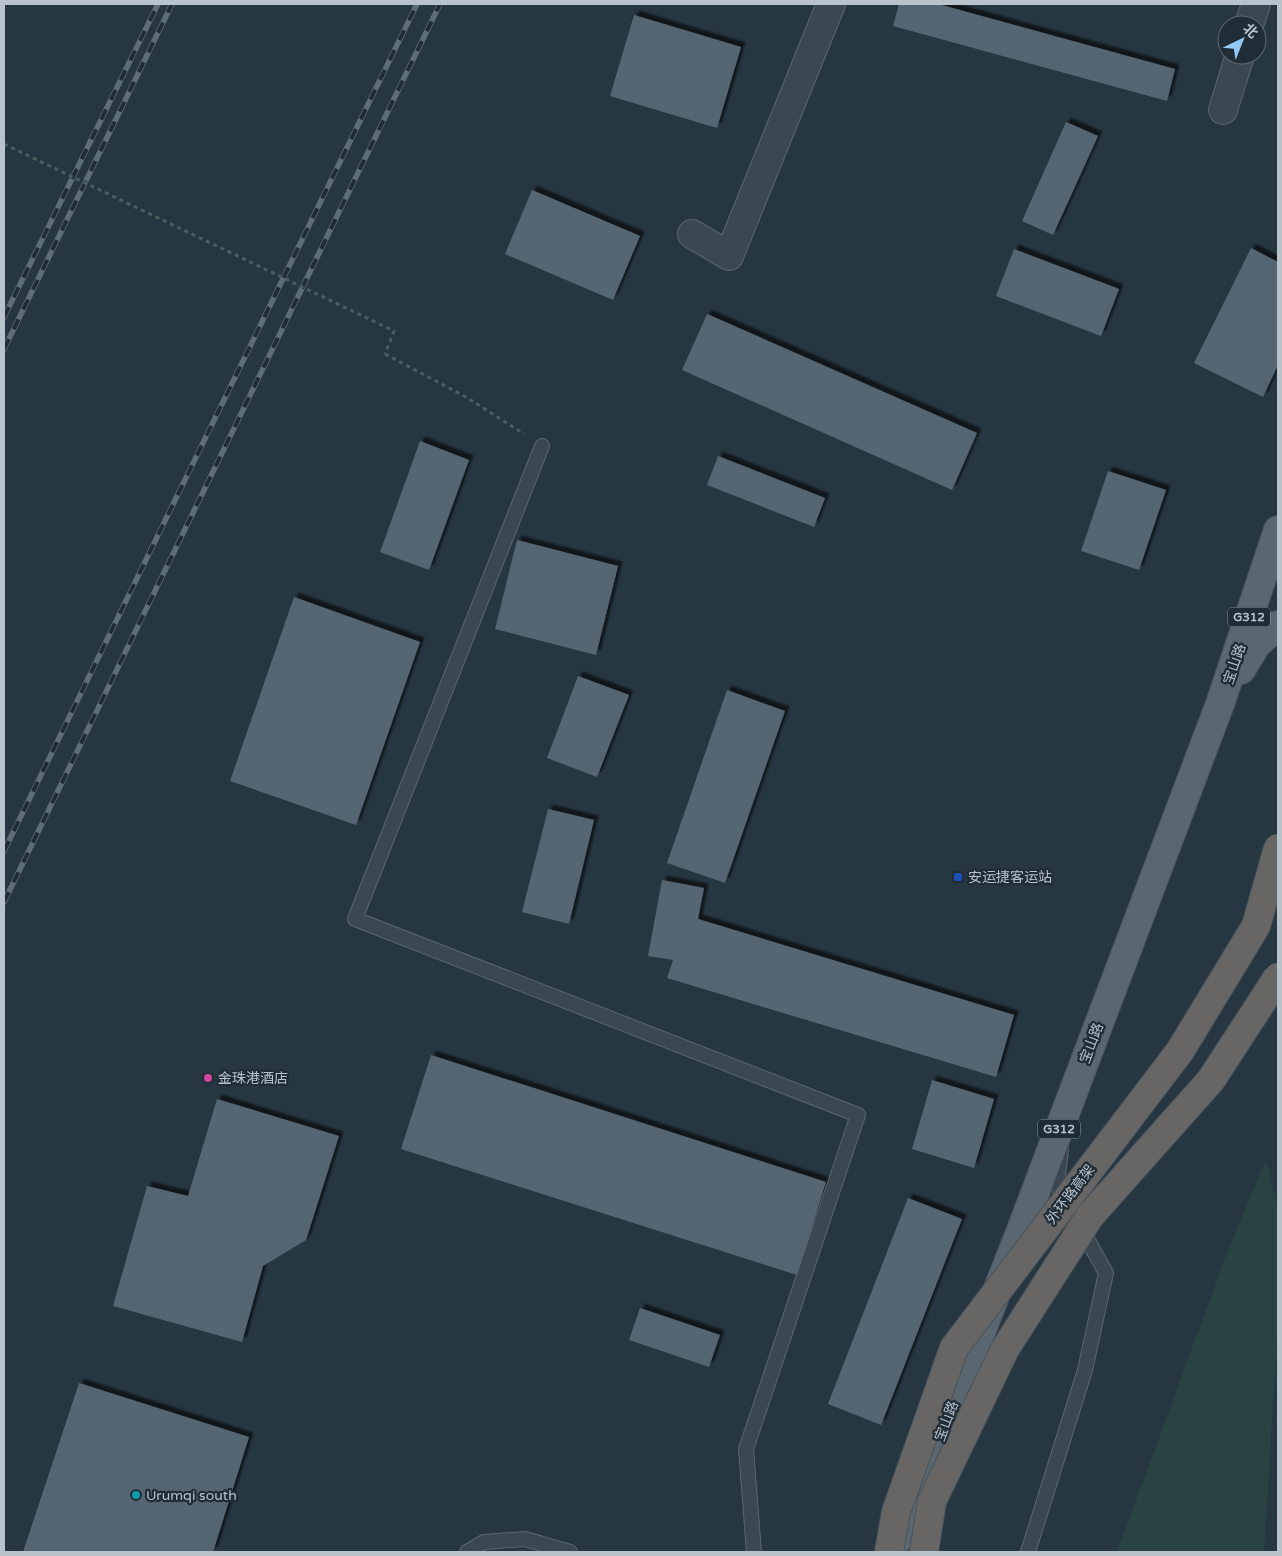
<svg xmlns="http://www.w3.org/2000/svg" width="1282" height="1556" font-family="'Varela Round','Noto Sans SC',sans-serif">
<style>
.green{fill:#294342}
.building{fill:#556571;filter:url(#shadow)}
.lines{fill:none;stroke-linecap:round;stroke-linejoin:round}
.service-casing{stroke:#5a666f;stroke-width:16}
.minor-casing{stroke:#5a666f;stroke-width:30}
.primary-casing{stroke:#48545e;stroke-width:30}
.path{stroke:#4a6060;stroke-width:3;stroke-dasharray:4 4;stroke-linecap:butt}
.service{stroke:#3c4851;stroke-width:14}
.minor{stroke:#3c4851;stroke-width:28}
.primary{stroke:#5a6771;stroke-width:28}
.rail-casing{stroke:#5e6d78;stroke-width:5.5}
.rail{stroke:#202d37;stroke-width:4;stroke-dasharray:11;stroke-linecap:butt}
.trunk-bridge-casing{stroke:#46535c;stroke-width:30;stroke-linecap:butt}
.path-bridge{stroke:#4a6060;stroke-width:3;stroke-dasharray:4 4;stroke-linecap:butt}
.trunk-bridge{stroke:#686665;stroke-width:28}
.transit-dot{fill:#1a4fb4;stroke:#202d37;stroke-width:2}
.hotel-dot{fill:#d1479c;stroke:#202d37;stroke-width:2}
.culture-dot{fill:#0f9aa8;stroke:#202d37;stroke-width:2}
.labels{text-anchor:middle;stroke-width:4.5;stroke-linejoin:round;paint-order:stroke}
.shield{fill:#202d37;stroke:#8b969f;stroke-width:1}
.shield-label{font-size:12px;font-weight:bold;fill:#b9c3cb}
.street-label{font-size:14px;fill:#b9c3cb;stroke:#202d37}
.poi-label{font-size:14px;fill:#b9c3cb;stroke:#202d37;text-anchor:start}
</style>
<defs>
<filter id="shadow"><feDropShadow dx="4.5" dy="-4.5" stdDeviation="1" flood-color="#0009"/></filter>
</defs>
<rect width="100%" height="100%" fill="#273742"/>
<!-- green -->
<path class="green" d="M1266 1160 1278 1208V1323L1264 1552H1117L1230 1245Z"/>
<!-- building -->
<path class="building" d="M899 4H938L1175 69 1167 101 893 26Z
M634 15 741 47 717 128 610 96Z
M1066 122 1098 136 1053 235 1022 221Z
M532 190 640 236 613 300 505 254Z
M1251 248 1278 262V365L1263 397 1194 363Z
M1014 249 1119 289 1101 336 996 296Z
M707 314 977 433 952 490 682 370Z
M420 441 469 460 429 570 380 552Z
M718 456 825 498 814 527 707 485Z
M1108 471 1166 490 1139 570 1081 551Z
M517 540 618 566 596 655 495 629Z
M294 597 420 642 356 825 230 781Z
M578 676 629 695 597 777 547 758Z
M727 690 785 711 725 883 667 863Z
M548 809 594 820 569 924 522 912Z
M662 880 704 888 698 919 1014 1015 996 1077 667 978 673 960 648 956Z
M431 1055 826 1182 797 1275 401 1149Z
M932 1080 994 1099 974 1168 912 1149Z
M217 1099 339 1136 306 1240 263 1266 242 1342 113 1306 147 1186 188 1196Z
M908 1198 962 1219 881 1425 828 1404Z
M640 1308 720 1335 709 1367 629 1340Z
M79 1383 249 1437 213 1552H23Z"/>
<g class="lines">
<!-- service casing -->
<g class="service-casing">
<path id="service" d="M542 446 355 919 858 1115 746 1449 754 1552
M467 1552 484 1542 525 1539 570 1552
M1028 1552 1085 1370 1106 1273 1057 1185 1061 1150"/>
</g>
<!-- minor casing -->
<g class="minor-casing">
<path id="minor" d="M1249 25 1256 4
M1223 110 1240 55
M692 234 729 256 831 4"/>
</g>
<!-- primary casing -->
<g class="primary-casing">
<path id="primary" d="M1241 670 1257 644 1278 625
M900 1538 1021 1230 1220 704 1278 530"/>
</g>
<!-- path -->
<path class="path" d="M385 354 466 397 524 434"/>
<!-- service -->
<use href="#service" class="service"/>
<!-- minor -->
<use href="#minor" class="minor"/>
<!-- primary -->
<use href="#primary" class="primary"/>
<!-- rail casing -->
<g class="rail-casing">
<path id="rail" d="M4 317 158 4
M4 349 172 4
M4 851 417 4
M4 902 440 4"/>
</g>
<!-- rail -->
<use href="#rail" class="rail"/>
<!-- trunk-bridge casing -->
<g class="trunk-bridge-casing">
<path id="trunk-bridge" d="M889 1552 896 1512 954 1348 1180 1051 1256 926 1278 848
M924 1552 932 1501 1005 1349 1090 1216 1211 1080 1278 977"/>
</g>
<!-- path-bridge -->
<path class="path-bridge" d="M4 144 394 331 385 354"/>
<!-- trunk-bridge -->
<use href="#trunk-bridge" class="trunk-bridge"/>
</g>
<!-- markers -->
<rect class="transit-dot" x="953" y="872" width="10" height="10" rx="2.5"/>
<circle class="hotel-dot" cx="208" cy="1078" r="5"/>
<circle class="culture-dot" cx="136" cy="1495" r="5"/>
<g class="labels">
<!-- shield labels -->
<g class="shield">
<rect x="1228" y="607.5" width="42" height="19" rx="4"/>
<rect x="1038" y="1119.5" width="42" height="19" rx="4"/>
</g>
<g class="shield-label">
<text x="1249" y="621">G312</text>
<text x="1059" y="1133">G312</text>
</g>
<!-- street labels -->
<g class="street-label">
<text transform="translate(1234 664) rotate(-71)" y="5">宝山路</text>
<text transform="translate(1091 1043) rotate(-69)" y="5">宝山路</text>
<text transform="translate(1070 1194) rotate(-53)" y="5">外环路高架</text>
<text transform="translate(946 1421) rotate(-69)" y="5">宝山路</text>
</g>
<!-- poi labels -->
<g class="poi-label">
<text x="968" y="882">安运捷客运站</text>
<text x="218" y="1083">金珠港酒店</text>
<text x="146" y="1500">Urumqi south</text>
</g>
</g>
<!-- border -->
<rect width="1282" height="1556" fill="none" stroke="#b9c3cb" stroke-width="10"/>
<!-- north arrow -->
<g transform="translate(1242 40) rotate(43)"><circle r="24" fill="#202d37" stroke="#5d6972"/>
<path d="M0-4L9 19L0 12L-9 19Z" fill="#93c9f6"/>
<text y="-8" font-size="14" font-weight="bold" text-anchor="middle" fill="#b9c3cb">北</text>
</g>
</svg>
